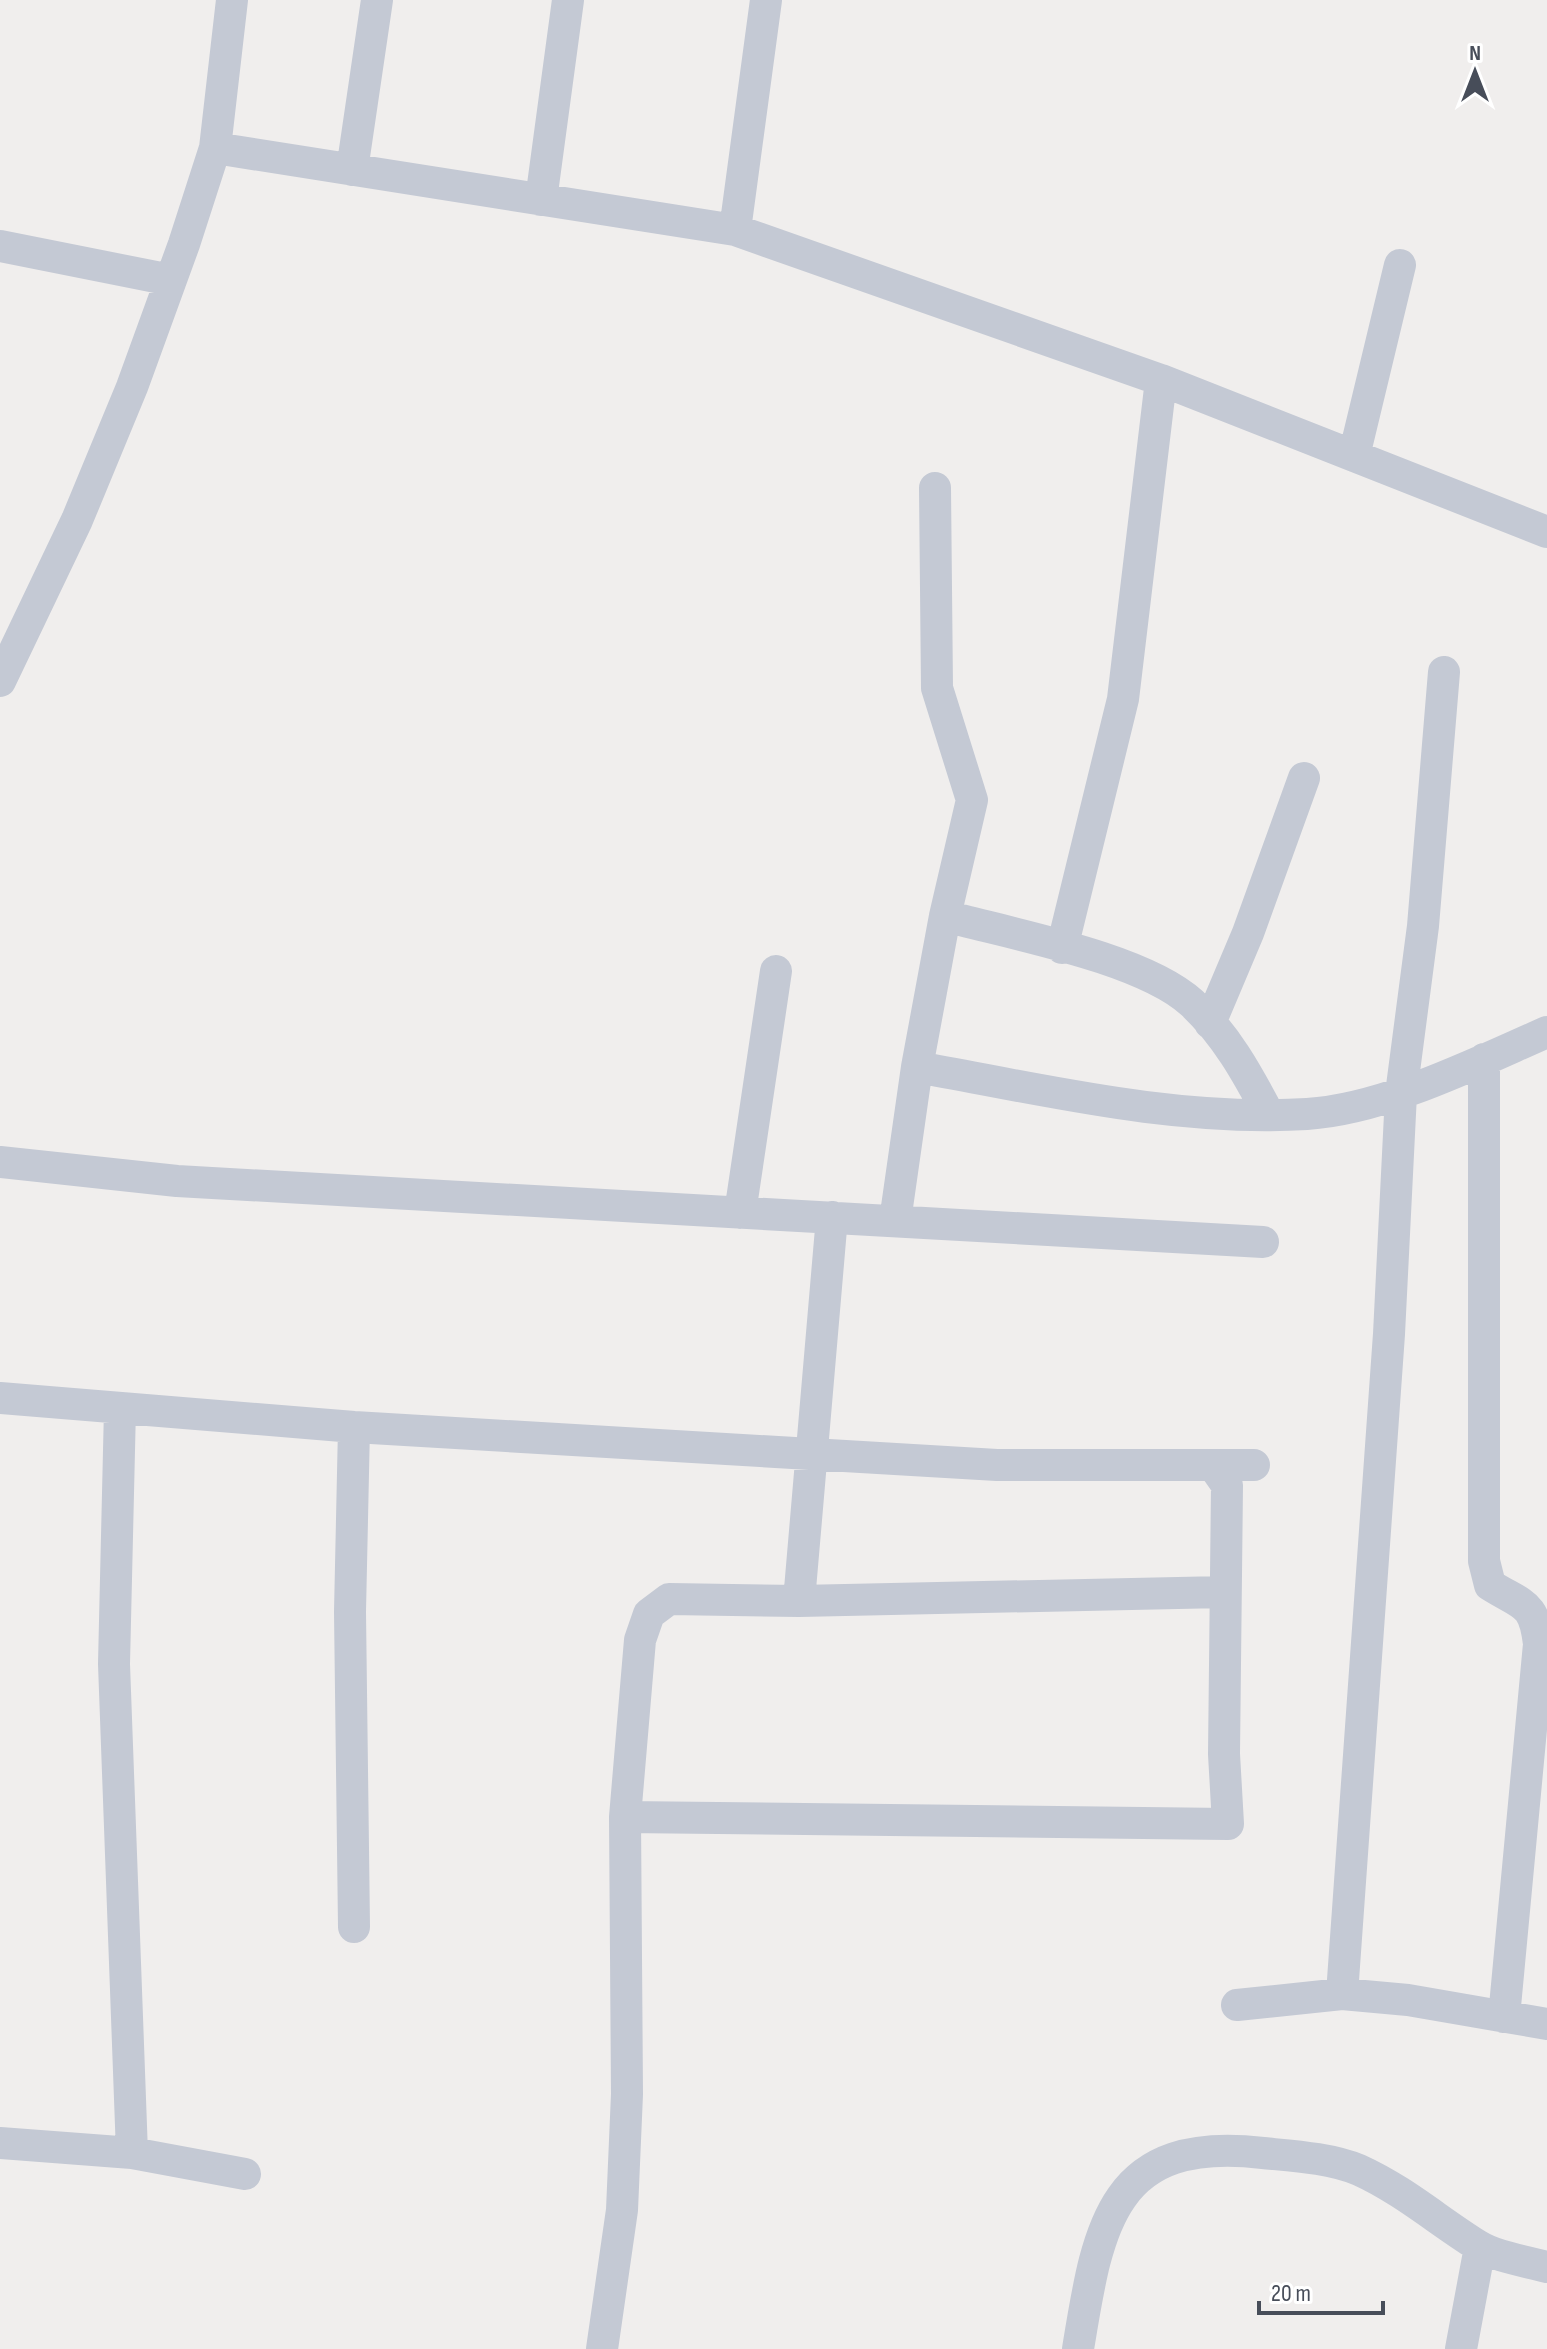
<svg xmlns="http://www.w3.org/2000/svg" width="1547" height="2349" font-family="'Sofia Sans Condensed',sans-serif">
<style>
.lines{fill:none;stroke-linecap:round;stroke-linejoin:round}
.street{stroke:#c4c9d4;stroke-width:32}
</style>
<rect width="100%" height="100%" fill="#f0eeed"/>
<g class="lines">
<!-- street -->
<path class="street" d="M215 148 735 230 1161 380 1547 532
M352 170 377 0
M541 200 568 0
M735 230 766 0
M0 246 171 280
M1354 456 1400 265
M935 488 937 688 972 800 945 916 917 1067C1045 1090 1176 1122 1307 1114 1385 1109 1476 1063 1547 1032
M0 681 77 520 132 387 184 244 215 148 232 0
M945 916C1012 934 1143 958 1192 1003 1226 1035 1247 1073 1268 1113
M1062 948 1123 699 1161 380
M1210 1023 1248 933 1304 778
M1484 1059V1561L1490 1585C1523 1606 1534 1601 1539 1644L1504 2017
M0 1162 177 1181 1263 1242
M740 1213 776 971
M895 1221 917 1067
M0 1398 354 1427 997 1465H1254
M120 1408 114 1664 132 2153
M354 1427 350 1612 354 1927
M799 1601 832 1217
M625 1817 1228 1824 1224 1754 1227 1485 1213 1465
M1342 1994 1389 1334 1401 1094 1423 926 1444 672
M1237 2005 1342 1994 1408 2000 1547 2024
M0 2143 132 2153 245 2174
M602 2349 622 2210 627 2094 625 1817 640 1640 649 1614 669 1599 799 1601 1224 1592
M1078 2349C1098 2226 1111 2135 1263 2153 1294 2156 1330 2158 1359 2170 1403 2190 1437 2220 1477 2245 1496 2257 1525 2261 1547 2267
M1461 2349 1480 2247"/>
</g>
<!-- north arrow -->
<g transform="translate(1475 72)" stroke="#ffffff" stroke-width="6" paint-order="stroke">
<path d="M0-6L14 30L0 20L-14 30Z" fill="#474d59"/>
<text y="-12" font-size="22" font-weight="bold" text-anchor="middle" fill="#474d59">N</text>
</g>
<!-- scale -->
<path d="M1259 2301v12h124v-12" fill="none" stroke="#474d59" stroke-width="4"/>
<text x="1271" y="2301" font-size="24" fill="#474d59" stroke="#ffffff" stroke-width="6" paint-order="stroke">20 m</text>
</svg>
